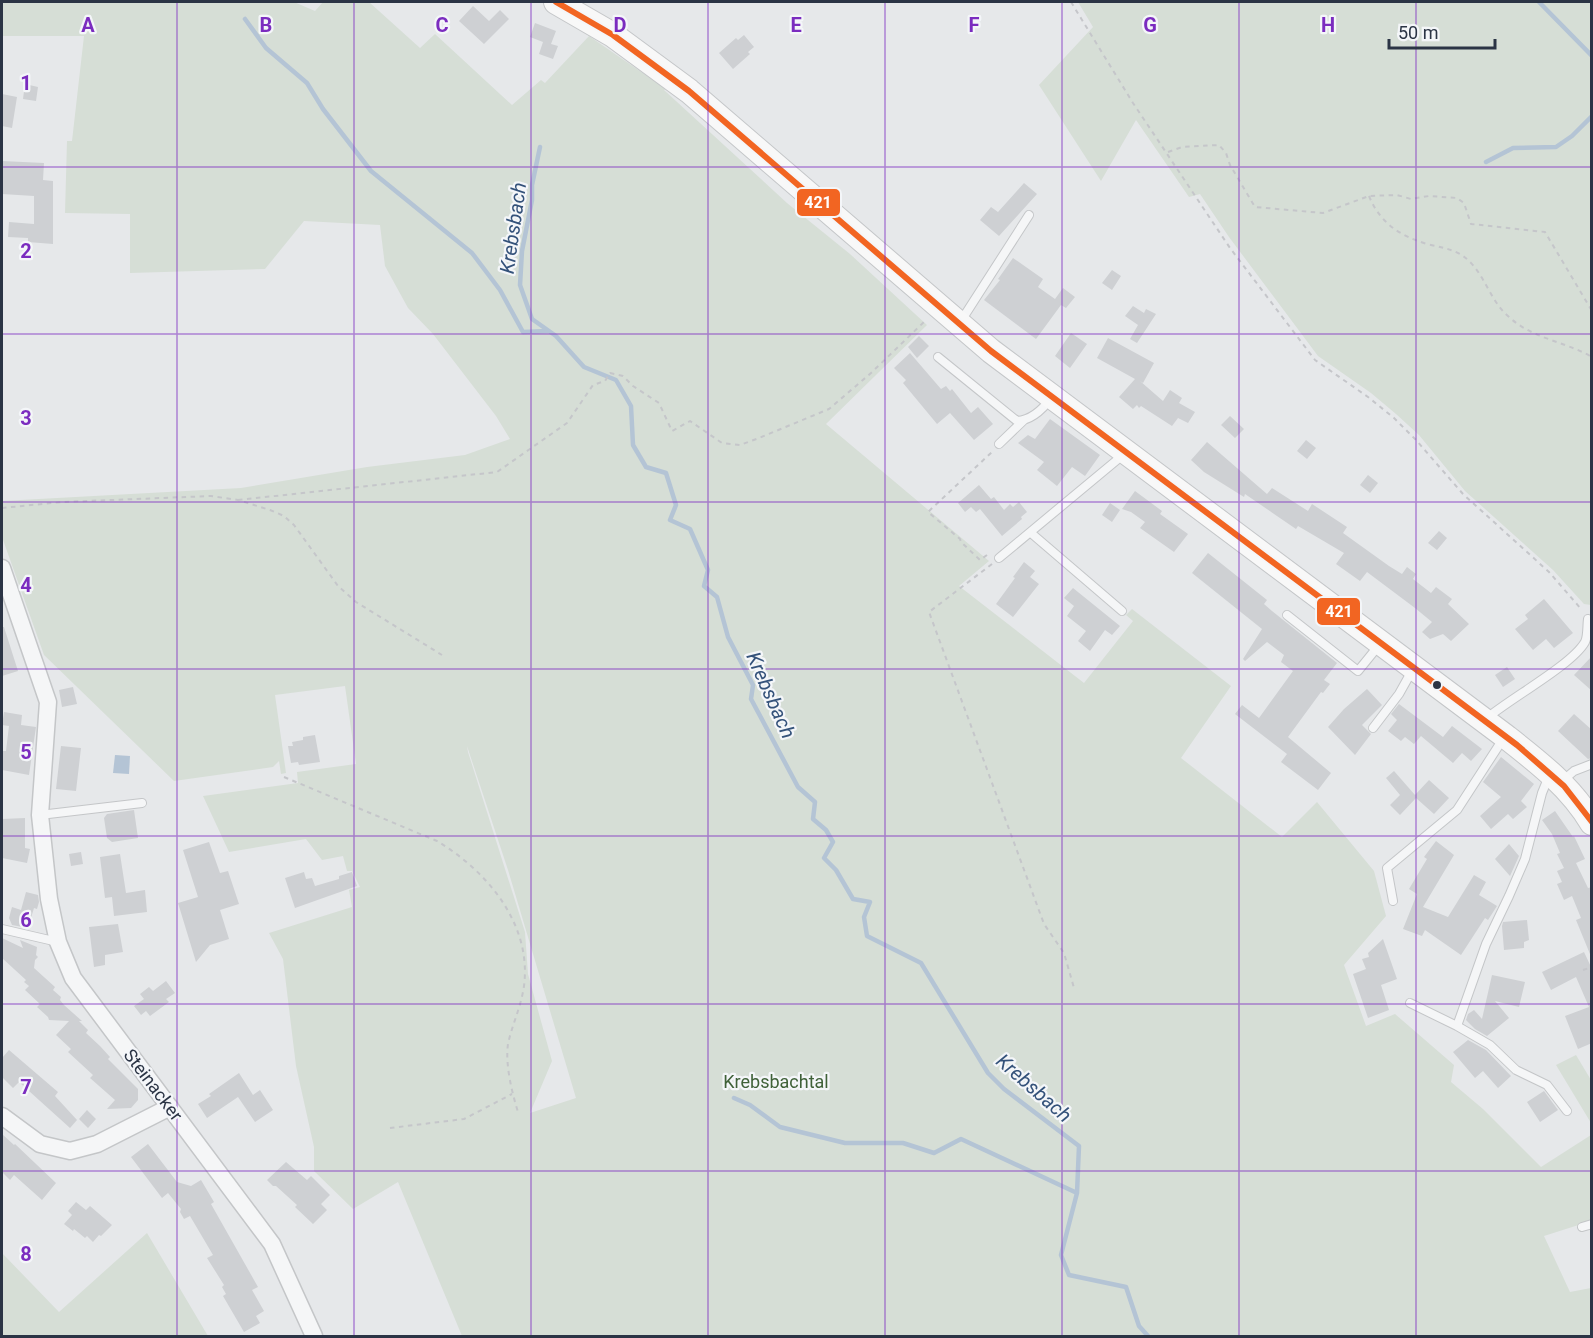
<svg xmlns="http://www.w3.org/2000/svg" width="1593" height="1338" font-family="Roboto,sans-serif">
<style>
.green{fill:#d6ded6;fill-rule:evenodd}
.water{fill:#b4c4d5}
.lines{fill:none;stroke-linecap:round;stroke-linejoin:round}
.stream{stroke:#b4c4d5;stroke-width:4.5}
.building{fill:#ced0d3}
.lane-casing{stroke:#c4c6c8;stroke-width:10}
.street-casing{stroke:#c4c6c8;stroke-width:19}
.secondary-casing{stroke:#c4c6c8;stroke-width:26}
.path{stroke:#c5c6ca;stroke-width:2;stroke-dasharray:4.5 4.5;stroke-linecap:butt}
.lane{stroke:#f5f6f7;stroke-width:8}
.street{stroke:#f5f6f7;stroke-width:16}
.secondary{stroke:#f8f8f8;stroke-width:24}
.bus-1-casing{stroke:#f4f6f9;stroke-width:10}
.bus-1{stroke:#f26522;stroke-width:6}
.grid{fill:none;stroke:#7b2cbf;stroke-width:1.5;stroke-opacity:0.55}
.bus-dot{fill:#2b3445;stroke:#f4f6f9;stroke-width:2}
.labels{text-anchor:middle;stroke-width:4.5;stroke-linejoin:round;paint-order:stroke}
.park-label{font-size:18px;fill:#3f6138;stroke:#f4f6f9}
.street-label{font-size:18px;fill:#2b3445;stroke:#f4f6f9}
.water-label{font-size:20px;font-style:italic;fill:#34527a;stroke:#f4f6f9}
.grid-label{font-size:20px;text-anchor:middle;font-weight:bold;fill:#7b2cbf;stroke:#f4f6f9;stroke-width:4.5;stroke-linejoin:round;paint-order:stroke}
.line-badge{stroke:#f4f6f9;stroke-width:2}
.badge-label{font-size:16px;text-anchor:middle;font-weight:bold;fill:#fff}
</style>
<rect width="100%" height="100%" fill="#e6e8ea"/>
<!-- green -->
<path class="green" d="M2 2H294L315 11 323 2H369L420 48 435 34 512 105 541 80 545 83 589 36 666 89 664 90 787 203 850 254 927 325 826 424 989 561 959 586 1084 683 1133 621 1126 615 1132 609 1231 686 1181 758 1282 837 1317 802 1374 871 1386 916 1344 965 1366 1026 1395 1014 1454 1065 1451 1082 1483 1109 1541 1167 1591 1135V1221L1544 1236 1570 1292 1591 1288V1336H462L398 1182 353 1209 314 1171V1147L296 1066 283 959 269 933 352 907 349 890 360 887 352 871H347L343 856 322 860 306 839 229 852 203 796 298 783 297 772 356 764 345 686 275 695 286 773 281 774 279 761 273 767 174 781 44 655 2 537V501L241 488 367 467 465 455 510 439 496 416 433 334 408 308 385 266 380 225 304 221 265 269 130 273V214L65 213 67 141H72L84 36H2ZM467 746 508 870 576 1098 530 1113 552 1061 528 974 525 932 468 752Z
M1078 2H1591V605L1584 604 1553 570 1465 491 1419 435 1396 414 1371 393 1318 356 1229 237 1200 194 1189 197 1136 120 1101 181 1039 85 1093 27Z
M1576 1055 1591 1080V1123L1556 1065Z
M147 1233 208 1336H2V1253L59 1312Z"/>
<!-- water -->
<path class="water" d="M115 755 130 756 129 774 113 773Z"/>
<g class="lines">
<!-- stream -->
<path class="stream" d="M1539 2 1592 56
M245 19 266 48 307 83 323 109 371 171 472 253 500 290 523 332 548 331
M540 147 532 185V200L522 251 520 285 532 319 556 336 584 367 616 380 631 406 633 445 646 467 666 473 676 505 670 520 690 529 708 570 704 586 717 597 728 637 753 685 751 699 798 787 815 802 813 819 826 830 833 842 824 858 836 870 853 899 870 902 864 917 867 936 921 963 988 1073 1004 1089 1079 1146 1077 1193 1061 1255 1069 1275 1126 1287 1139 1326 1148 1336
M1486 162 1513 148 1556 147 1572 136 1592 116
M734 1098 750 1105 780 1127 845 1143H903L934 1153 961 1139 1077 1193"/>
</g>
<!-- building -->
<path class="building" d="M473 6 489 21 500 10 509 19 484 44 459 21Z
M535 23 556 31 551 44 558 46 553 59 539 54 543 42 530 37Z
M744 35 754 47 748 52 750 54 733 69 719 53 736 38 738 40Z
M25 84 38 87 36 101 23 99Z
M2 94 17 97 12 128 2 126Z
M2 161 44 163 43 180 53 181V244L28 242V238L8 237 9 222 34 224V196L2 194Z
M1024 183 1037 194 999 236 980 220 991 207 998 212Z
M1013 258 1043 279 1038 287 1055 299 1063 288 1075 297 1066 308 1061 305 1036 339 984 300 1000 280 998 279Z
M1112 270 1121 276 1112 290 1102 283Z
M1133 306 1144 313 1146 309 1156 314 1137 343 1130 339 1138 325 1125 316Z
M1071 333 1087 344 1070 368 1055 356Z
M919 336 929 346 917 358 908 347Z
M1108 338 1154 363 1143 383 1140 381 1163 401 1170 390 1182 398 1179 403 1195 412 1188 423 1178 418 1172 426 1141 406 1139 408 1137 405 1133 409 1119 397 1135 379 1097 358Z
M910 353 941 389 946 386 950 391 952 389 971 413 978 407 993 424 974 440 950 413 937 424 903 383 906 380 894 368Z
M1230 416 1244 429 1235 438 1221 425Z
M1050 419 1100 455 1085 476 1072 467 1057 486 1037 470 1044 462 1018 443 1028 435 1035 439Z
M1306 440 1316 448 1307 459 1297 451Z
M1207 442 1267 494 1272 488 1308 511 1312 504 1347 527 1343 533 1389 566 1402 574 1407 567 1416 574 1413 579 1431 593 1436 587 1452 599 1448 604 1469 624 1451 641 1443 634 1430 639 1422 632 1432 622 1415 608 1367 572 1360 581 1336 564 1344 553 1298 526 1296 529 1245 494 1244 497 1204 472 1191 460Z
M1368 475 1378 483 1370 493 1360 485Z
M979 485 991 499 994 497 1004 510 1010 504 1013 507 1019 502 1027 512 1021 517 1022 519 1002 536 980 509 976 512 971 507 965 512 958 503Z
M1135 491 1162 511 1160 514 1188 534 1174 552 1140 528 1145 522 1131 512 1122 509Z
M1110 503 1120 510 1112 522 1102 515Z
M1439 531 1447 538 1437 550 1428 543Z
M1208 553 1267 600 1264 604 1272 611 1337 663 1324 680 1330 684 1323 693 1321 692 1288 737 1331 773 1318 790 1281 762 1287 754 1235 714 1242 705 1259 718 1293 671 1281 662 1284 655 1267 642 1245 661 1243 659 1262 629 1192 573Z
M1024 562 1035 571 1030 577 1039 584 1013 617 996 604 1015 578 1013 577Z
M1073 588 1120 626 1112 635 1105 630 1090 651 1078 641 1086 631 1067 616 1074 606 1064 598Z
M1544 599 1573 633 1554 648 1546 639 1533 650 1515 629 1528 619 1525 615Z
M2 627H4L18 671 2 676Z
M1592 656V691L1574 675Z
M1507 667 1515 679 1503 687 1495 675Z
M73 687 77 704 62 707 59 690Z
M1367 689 1382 705 1362 725 1371 734 1355 755 1328 727 1344 709Z
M1399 704 1443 737 1452 726 1482 749 1471 761 1462 753 1453 763 1421 736 1414 744 1405 737 1401 741 1388 731 1397 720 1391 714Z
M4 712 22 715 21 725 36 727 29 775 2 770V751H6L9 726 2 725Z
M1574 714 1592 730V758L1588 759 1558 731Z
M315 735 320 762 299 765 298 762 291 763 288 746H293L292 742 303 740V737Z
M61 746 81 748 76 791 56 789Z
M1501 757 1534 784 1521 801 1527 807 1513 819 1508 814 1491 829 1480 816 1501 797 1483 782Z
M1394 771 1415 795 1429 780 1449 798 1434 814 1416 798 1400 815 1390 805 1400 795 1386 778Z
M134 810 138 838 112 842 107 838 104 818 107 814Z
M1555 811 1573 837 1574 836 1585 859 1576 863 1588 888 1592 887V959L1576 920 1581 918 1572 896 1564 900 1557 884 1562 882 1557 871 1564 868 1557 854 1560 853 1552 834 1542 820Z
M25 818V848L30 849 27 863 2 858V819Z
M1436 841 1454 855 1423 907 1448 917 1474 875 1486 882 1479 895 1497 906 1488 920 1485 918 1461 955 1425 930 1422 936 1403 929 1417 894 1409 889 1427 859 1424 857Z
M209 842 220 873 228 871 239 904 220 910 229 939 210 945 196 962 178 903 198 897 183 850Z
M1509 844 1519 856 1510 876 1495 859Z
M81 852 83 864 71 866 69 854Z
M120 854 126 893 145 890 147 912 114 916 112 897 105 898 100 857Z
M304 872 306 879 312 878 315 886 339 879V876L352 872 357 886 295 908 285 878Z
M26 892 38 895 39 902 37 909 34 908 28 928 12 925 9 918 12 907 21 910Z
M1527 920 1529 940 1524 942V948L1504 950 1502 926 1503 922Z
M118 924 123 952 105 955V965L94 967 89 927Z
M2 938 23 948 20 940 37 947 36 955 38 957 35 960 34 968 55 987 53 990 61 997 60 1000 64 1005 82 1021H79L88 1030 86 1033 100 1046 110 1057 108 1059 138 1089V1100L131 1108 107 1109 115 1100 90 1078 93 1075 68 1052 71 1049 56 1035 69 1021 49 1020 48 1017 37 1007 40 1004 25 990 29 986 24 982 26 980 2 958Z
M1383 939 1397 979 1381 985 1389 1010 1368 1018 1353 974 1366 969 1362 959 1369 957 1368 953Z
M1584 952 1592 969V1043L1578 1049 1565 1016 1589 1007 1576 977 1551 990 1542 972Z
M1492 975 1525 982 1519 1007 1495 1001 1509 1018 1487 1036 1475 1029 1466 1020 1468 1014 1474 1010 1482 1019Z
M166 981 175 993 166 999 169 1002 150 1016 146 1011 141 1015 134 1006 144 999 140 994 149 987 153 991Z
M1468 1040 1486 1050 1511 1076 1498 1088 1483 1071 1475 1078 1453 1052Z
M9 1050 58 1092 55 1096 77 1120 70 1128 19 1082 13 1088 2 1077V1058Z
M239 1073 253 1095 260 1090 273 1110 255 1122 238 1097 207 1118 198 1104 211 1096 209 1094Z
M1544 1091 1558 1110 1540 1122 1527 1102Z
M87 1110 96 1119 88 1128 79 1119Z
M2 1134 14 1145 15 1144 56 1183 42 1200 14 1175 10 1180 2 1172Z
M148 1144 177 1182 191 1186 201 1180 214 1202 211 1204 258 1287 252 1290 264 1311 256 1316 260 1323 244 1332 223 1296 226 1294 222 1287 224 1285 207 1258 213 1255 190 1216 184 1219 180 1212 181 1209 168 1193 162 1198 131 1157Z
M286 1162 307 1180 311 1176 330 1195 321 1204 327 1210 313 1224 295 1207 297 1205 276 1186H273L267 1180Z
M76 1202 86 1210 90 1206 112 1225 101 1236 99 1235 93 1242 87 1236 85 1238 74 1229 73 1231 64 1224 72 1215 68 1211Z"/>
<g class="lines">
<!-- lane casing -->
<g class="lane-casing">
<path id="lane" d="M961 321 1029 215
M938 357 1017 421C1031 420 1043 409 1051 398
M999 444 1024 420
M1031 533 1122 611
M999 558 1123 455
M1287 615 1358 671 1380 644
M1486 719C1509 699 1572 665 1585 642 1588 636 1587 626 1588 619
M1373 728 1399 694 1413 669
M1561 782 1574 771 1592 764
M40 815 142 803
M1393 901 1387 868 1457 810 1503 739
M2 929 58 942
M1410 1003 1457 1026 1490 1045 1516 1070 1547 1085 1567 1111
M1457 1026 1486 944 1509 896 1525 859 1542 793 1549 776
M1582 1227 1592 1224"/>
</g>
<!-- street casing -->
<g class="street-casing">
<path id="street" d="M2 568 48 702 40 815 49 899 58 942 73 978 272 1244 314 1336
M2 1116 40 1144 70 1151 97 1144 170 1107"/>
</g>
<!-- secondary casing -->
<g class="secondary-casing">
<path id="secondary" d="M556 2 613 35 689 91 991 351 1505 736C1537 761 1571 787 1592 823"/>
</g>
<!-- path -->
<path class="path" d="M1071 2 1133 103 1230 248 1315 360 1368 397 1394 418 1416 440 1463 494 1549 572 1582 610
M1168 152 1182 147 1219 145 1226 153 1230 165 1255 207 1323 213 1369 196 1397 195 1411 199 1429 196 1457 198 1464 203 1471 224 1545 232 1592 311
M1369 196C1380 223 1400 236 1427 244 1443 248 1457 249 1469 261 1485 276 1491 302 1509 317 1533 339 1564 341 1592 357
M238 500 497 472 567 423 593 385 605 381 610 373 623 376 633 386 659 403 672 431 690 421 722 443 740 445 759 438 829 409 871 373 926 320
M2 508 62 502 211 496 238 500 270 510 284 516 294 525 338 586 356 602 442 655
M987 555 980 560 961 542 960 539 928 512 993 451
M992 564 929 612 1044 924 1064 953 1074 988
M284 777 437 841C487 871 532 924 524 986 521 1007 512 1025 508 1044 505 1064 512 1093 518 1112
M1583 970 1592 967
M390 1128 464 1119 512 1094"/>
<!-- lane -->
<use href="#lane" class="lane"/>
<!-- street -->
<use href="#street" class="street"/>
<!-- secondary -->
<use href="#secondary" class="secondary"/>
<!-- bus-1 casing -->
<g class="bus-1-casing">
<path id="bus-1" d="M556 2 613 35 689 91 991 351 1517 745 1564 786 1592 822"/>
</g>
<!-- bus-1 -->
<use href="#bus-1" class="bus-1"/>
</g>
<!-- grid -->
<path class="grid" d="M177 2V1336M354 2V1336M531 2V1336M708 2V1336M885 2V1336M1062 2V1336M1239 2V1336M1416 2V1336M2 167H1592M2 334H1592M2 502H1592M2 669H1592M2 836H1592M2 1004H1592M2 1171H1592"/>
<!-- markers -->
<circle class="bus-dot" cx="1437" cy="685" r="5"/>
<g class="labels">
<!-- park labels -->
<g class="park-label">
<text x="776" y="1088">Krebsbachtal</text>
</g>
<!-- street labels -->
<g class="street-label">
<text transform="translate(153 1085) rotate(53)" y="6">Steinacker</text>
</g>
<!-- water labels -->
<g class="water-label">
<text transform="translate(513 228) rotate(-82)" y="7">Krebsbach</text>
<text transform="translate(771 695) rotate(66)" y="7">Krebsbach</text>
<text transform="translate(1034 1088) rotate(41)" y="7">Krebsbach</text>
</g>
</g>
<g class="grid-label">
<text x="88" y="32">A</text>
<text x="266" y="32">B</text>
<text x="442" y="32">C</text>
<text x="620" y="32">D</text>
<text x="796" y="32">E</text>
<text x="974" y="32">F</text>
<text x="1150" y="32">G</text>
<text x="1328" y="32">H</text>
<text x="26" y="90">1</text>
<text x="26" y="258">2</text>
<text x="26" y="425">3</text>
<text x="26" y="592">4</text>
<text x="26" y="759">5</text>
<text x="26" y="927">6</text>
<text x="26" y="1094">7</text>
<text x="26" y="1261">8</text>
</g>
<g class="line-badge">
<rect x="796" y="188" width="45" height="29" rx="6" fill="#f26522"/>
<rect x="1316" y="597" width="45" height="29" rx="6" fill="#f26522"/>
</g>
<g class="badge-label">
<text x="818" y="208">421</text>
<text x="1339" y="617">421</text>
</g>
<!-- border -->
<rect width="1593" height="1338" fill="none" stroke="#2b3445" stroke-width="6"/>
<!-- scale -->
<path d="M1389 39v9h106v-9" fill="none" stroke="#2b3445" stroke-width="3"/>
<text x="1398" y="39" font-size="18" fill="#2b3445" stroke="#f4f6f9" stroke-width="4.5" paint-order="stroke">50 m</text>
</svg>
